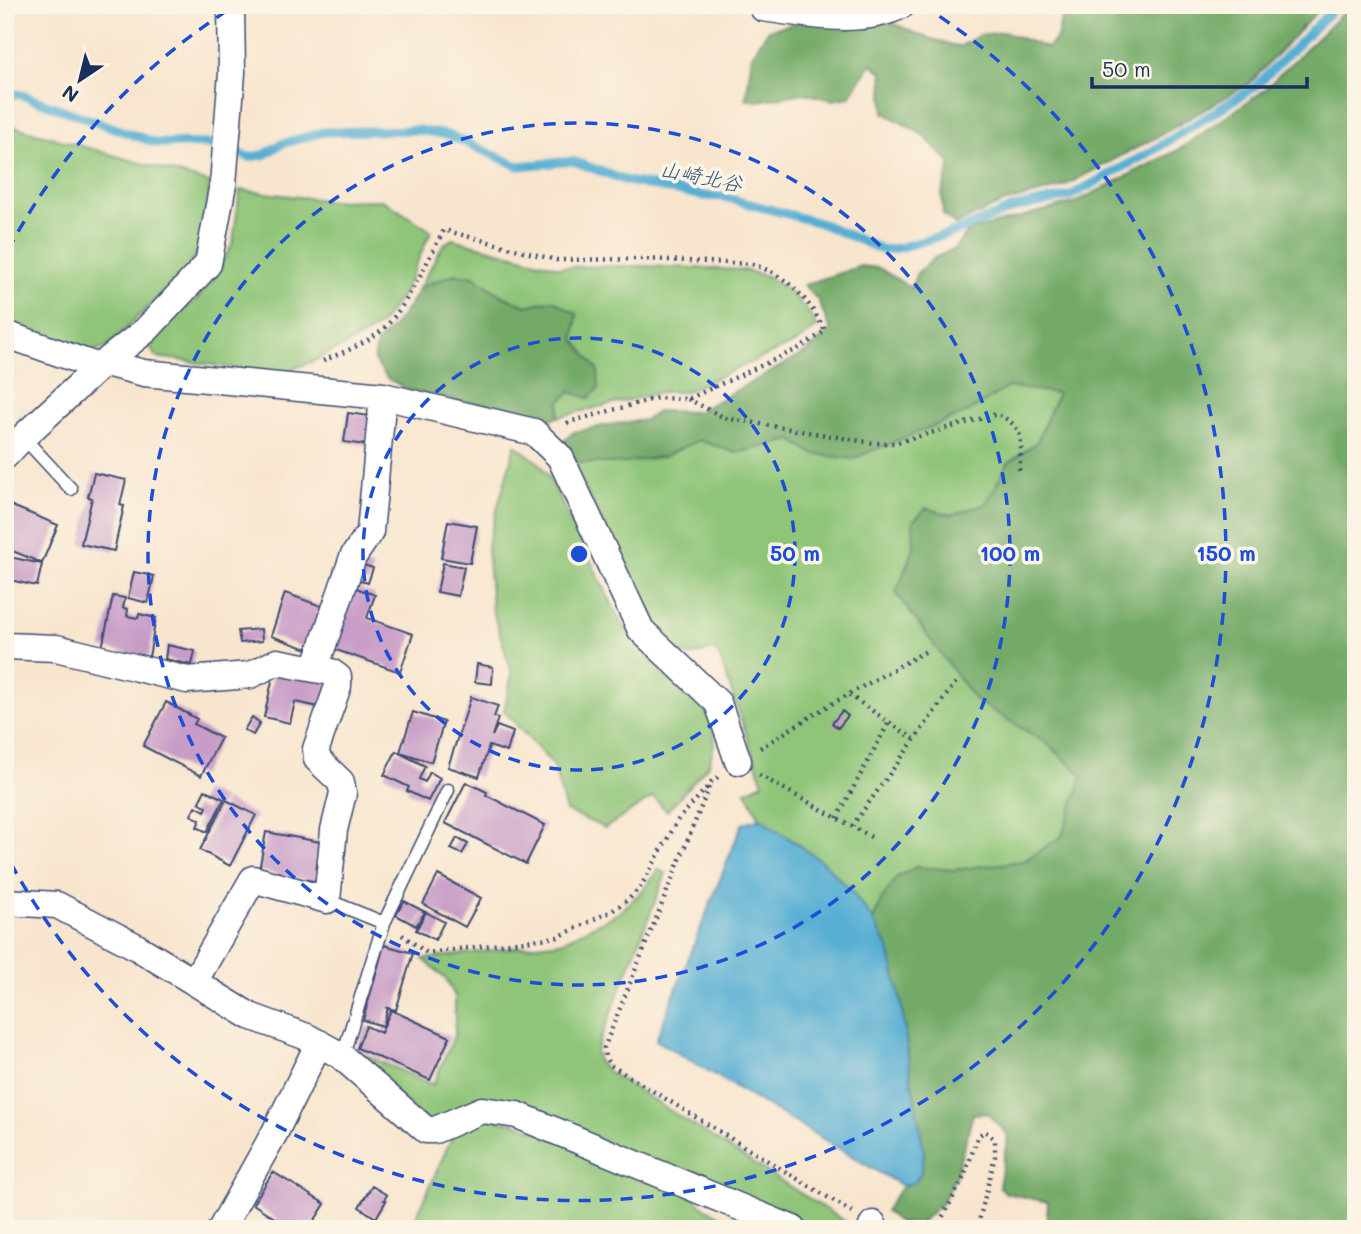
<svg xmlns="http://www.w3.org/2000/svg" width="1361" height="1234" font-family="Mali,'Klee One',sans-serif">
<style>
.green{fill:#8fc578;stroke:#557a6b;stroke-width:2}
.forest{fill:#73aa68;stroke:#476c63;stroke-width:2}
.water{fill:#56afd3;stroke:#386f98;stroke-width:2}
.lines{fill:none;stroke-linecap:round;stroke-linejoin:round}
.stream{stroke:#56afd3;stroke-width:9}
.building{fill:#c79cc7}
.lane-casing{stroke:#3c4a6f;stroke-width:15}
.street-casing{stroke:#3c4a6f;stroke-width:29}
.path{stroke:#3c4a6f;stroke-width:4.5;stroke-dasharray:2 5;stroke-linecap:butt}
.lane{stroke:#fff;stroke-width:12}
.street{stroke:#fff;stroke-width:26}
.ring{fill:none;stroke:#1d4ed8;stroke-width:3.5;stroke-dasharray:12 9}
.labels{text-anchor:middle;stroke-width:7;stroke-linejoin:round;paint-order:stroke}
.water-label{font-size:21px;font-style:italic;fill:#2d5581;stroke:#fcf5e5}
.centre{fill:#1d4ed8;stroke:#fcf5e5;stroke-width:3.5}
.ring-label{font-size:21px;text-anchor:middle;font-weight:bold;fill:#1d4ed8;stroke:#fcf5e5;stroke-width:7;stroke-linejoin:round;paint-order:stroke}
</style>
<rect width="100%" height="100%" fill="#fcf5e5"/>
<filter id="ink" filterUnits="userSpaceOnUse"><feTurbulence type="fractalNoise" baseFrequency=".0143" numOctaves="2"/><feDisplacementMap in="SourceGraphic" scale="14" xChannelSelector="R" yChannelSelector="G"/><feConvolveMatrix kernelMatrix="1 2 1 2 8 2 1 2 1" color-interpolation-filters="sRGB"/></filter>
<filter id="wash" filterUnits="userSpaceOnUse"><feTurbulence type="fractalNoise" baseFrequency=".00686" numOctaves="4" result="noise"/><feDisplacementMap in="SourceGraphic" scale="28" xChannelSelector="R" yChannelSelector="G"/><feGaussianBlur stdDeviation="1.57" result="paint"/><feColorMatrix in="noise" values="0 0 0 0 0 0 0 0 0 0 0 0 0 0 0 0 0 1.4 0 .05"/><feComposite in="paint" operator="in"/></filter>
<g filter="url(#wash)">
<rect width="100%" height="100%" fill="#f8e5ce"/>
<!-- green -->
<path class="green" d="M5 124 210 183 203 231 198 251 183 273 106 348 87 351 5 323Z
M240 190 332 201 382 200 431 231 404 292 381 324 367 334 314 361 278 374 157 357 145 342 197 299 215 278 233 242Z
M452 239 559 267 641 266 743 270 767 276 789 291 807 311 817 327 797 342 684 392H661L558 417 560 401 598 370 574 339 553 300 526 306 502 296 473 276 455 274 420 287 443 245Z
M1008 386 1058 393 1037 442 1008 463 986 504 951 515 926 508 914 548 904 571 1003 717 1048 744 1083 775 1062 836 1024 861 953 870 916 867 882 899 873 920 852 892 824 863 760 818 746 791 763 783 719 655 713 650 689 656 682 654 654 627 567 452 665 456 699 440 736 453 792 440 814 454 970 411Z
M515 445 539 463 551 480 619 619 634 642 702 707 710 718 715 740 709 764 667 811 653 797 605 828 566 811 553 765 504 711 512 673 492 608 487 546Z
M658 870 666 873 596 1051 598 1061 606 1070 849 1224 845 1229H817L789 1222 520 1108 432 1125 352 1057 354 1050 433 1085 455 1034V996L446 979 423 959 561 942 619 913 644 889Z
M483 1118 516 1123 686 1191 706 1209 748 1229H411L456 1128Z"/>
<!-- forest -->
<path class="forest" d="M1064 5H1323L1250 83 1161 135 1062 187 1002 203 955 225 943 214 942 193 951 164 923 135 884 113 882 72 871 64 849 97 833 100 804 93 758 101 746 99 752 55 768 30 802 21 891 22 919 35 959 47 980 35 1004 32 1047 48 1057 38Z
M1351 5H1356V1229H1046L1048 1202 1006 1193 999 1186 1008 1135 987 1113 973 1114 955 1178 942 1203 920 1223H900L885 1211 902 1186 915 1182 921 1172 924 1153 911 1079 901 1001 889 949 873 920 882 899 897 877 916 867 953 870 1024 861 1062 836 1083 776 1048 744 975 700 896 593 914 548 913 521 926 508 951 515 986 504 1008 463 1037 442 1058 393 1008 387 970 411 852 459 814 454 792 440 736 453 699 440 665 456 624 463H580L567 452 564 441 574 432 608 425 645 420 659 411 697 412 805 353 831 331 818 300 804 285 861 266 879 268 911 288 917 273 934 258 954 249 969 231 1076 202 1180 149 1263 91Z
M455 274 473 276 502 296 526 306 553 300 577 314 574 339 598 370 599 388 589 398 570 392 560 401 558 417 544 421 411 391 388 379 374 361 377 343C395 327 409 309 420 287Z"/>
<!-- water -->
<path class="water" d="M760 818 824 863 852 892 873 920 889 949 901 1001 911 1079 924 1153 921 1172 915 1182 902 1186 656 1040 742 824Z"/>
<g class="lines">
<!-- stream -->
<path class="stream" d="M5 92 21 95 156 143 211 144 249 157 264 155 281 144 323 132 418 130 449 135 518 166 573 161 627 181 704 196 724 197 820 223 883 250 898 248 955 232 1014 208 1070 196 1149 153 1255 87 1337 5"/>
</g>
<g id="blocks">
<!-- building -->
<path class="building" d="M348 413 370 416 366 445 344 442Z
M94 473 126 480 120 505 124 506 114 551 81 544 92 498 88 497Z
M5 503 58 525 42 563 5 548Z
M448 521 477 526 470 563 441 558Z
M5 556 42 564 37 586 5 579Z
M443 563 464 567 458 596 437 592Z
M360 564 373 568 368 583 355 579Z
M134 572 154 576 148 603 128 598Z
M351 586 375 595 367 618 413 634 400 672 330 648Z
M285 593 324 607 310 650 271 636Z
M113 596 125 598 123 608 128 609 127 616 138 618 139 614 156 618 149 657 102 648Z
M261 629 262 641 240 643 238 631Z
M167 645 195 651 192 665 165 659Z
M477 664 493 667 492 684 475 682Z
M275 668 330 681 324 708 295 702 290 723 264 717Z
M471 697 498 706 494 717 498 718 492 736 497 726 513 732 507 752 489 746 479 777 448 767Z
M166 702 197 719 194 724 221 738 201 776 143 746Z
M5 704 13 706 6 726H5Z
M842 711 848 716 838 728 832 723Z
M413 712 444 722 431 762 400 752Z
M252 717 260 723 253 735 244 730Z
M396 751 425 766 419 779 425 782 430 772 440 778 428 801 407 791 409 787 384 775Z
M466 782 487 792 486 795 545 825 526 864 445 823Z
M205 790 224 799 207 832 197 827 200 820 191 815 196 806 205 811 207 807 199 802Z
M226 800 256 815 230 866 200 850Z
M266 832 326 843 319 882 259 871Z
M457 838 468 844 462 854 451 849Z
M438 875 481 898 465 927 423 904Z
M404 901 425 912 416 926 396 915Z
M426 912 444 922 435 940 416 930Z
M384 945 413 953 396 1010 386 1008H388L383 1026 363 1020Z
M391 1010 450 1037 430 1080 357 1048 366 1026 381 1033Z
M273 1172 325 1204 309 1229H292L253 1204Z
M372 1186 387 1195 384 1200 386 1201 376 1218 359 1207Z"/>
</g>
</g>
<g filter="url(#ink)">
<use href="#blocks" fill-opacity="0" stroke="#3c4a6f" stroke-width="2"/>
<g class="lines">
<!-- lane casing -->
<g class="lane-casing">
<path id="lane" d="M23 437 71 489
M327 900 384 923
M340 1055 346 1045 384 923 448 790"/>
</g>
<!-- street casing -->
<g class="street-casing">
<path id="street" d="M763 8C806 14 862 26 902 5
M5 334 99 367
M105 363 144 373 383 396 534 432 560 457 641 630 718 703 738 761
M5 456 23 437 99 367 146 330 208 264 223 184 232 73 231 5
M5 646 56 648 187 680 250 675 277 662 331 672 338 677V686L316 749 317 759 341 782 343 793 334 830 327 900 253 879 194 982
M315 668 353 557 370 532 383 396
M5 902 57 905 135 946 250 1016 307 1037 340 1055 426 1130H435L482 1110 517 1115 793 1229
M221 1229 275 1132 319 1043
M871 1229 873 1224"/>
</g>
<!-- path -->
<path class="path" d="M323 361C341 353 360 346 376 335 403 316 428 259 444 230L556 260 644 259 752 264C788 276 808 298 825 331L800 348 688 399 657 398 569 422 566 424
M688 399 725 418 873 443H895L997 414C1028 428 1021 444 1019 473
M849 695 914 739
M760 748 826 707 928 650
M759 775 873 838
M718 777 711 782 604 1048 605 1057 610 1065 852 1212
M837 818 889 722
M852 826 956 682
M402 935 427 953 558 937 612 911 629 899 641 886 678 820 709 785
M936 1229 964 1177 978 1136 985 1131 995 1140V1156L977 1229"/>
<!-- lane -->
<use href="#lane" class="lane"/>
<!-- street -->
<use href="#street" class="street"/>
</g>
</g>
<!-- distance rings -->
<g class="ring">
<circle cx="579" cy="554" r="216"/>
<circle cx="579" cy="554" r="431"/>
<path d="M8 250A647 647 0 0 1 236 5M922 5A647 647 0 1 1 8 858"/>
</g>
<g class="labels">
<!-- water labels -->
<g class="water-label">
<text transform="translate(701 177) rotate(11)" y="7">山崎北谷</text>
</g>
</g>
<circle cx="579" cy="554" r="10" class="centre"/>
<g class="ring-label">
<text x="795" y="561">50 m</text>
<text x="1010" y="561">100 m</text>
<text x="1226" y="561">150 m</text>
</g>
<!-- margin -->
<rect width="1361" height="1234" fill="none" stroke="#fcf5e5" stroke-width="28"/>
<!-- north arrow -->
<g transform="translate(80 80) rotate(215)" stroke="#fcf5e5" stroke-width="5" paint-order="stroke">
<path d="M0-5L12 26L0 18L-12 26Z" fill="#1b2f5e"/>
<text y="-10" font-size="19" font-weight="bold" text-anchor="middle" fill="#1b2f5e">N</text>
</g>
<!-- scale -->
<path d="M1092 77v10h215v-10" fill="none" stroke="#1b2f5e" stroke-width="3.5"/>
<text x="1102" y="77" font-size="21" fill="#1b2f5e" stroke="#fcf5e5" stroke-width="5" paint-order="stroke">50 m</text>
</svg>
